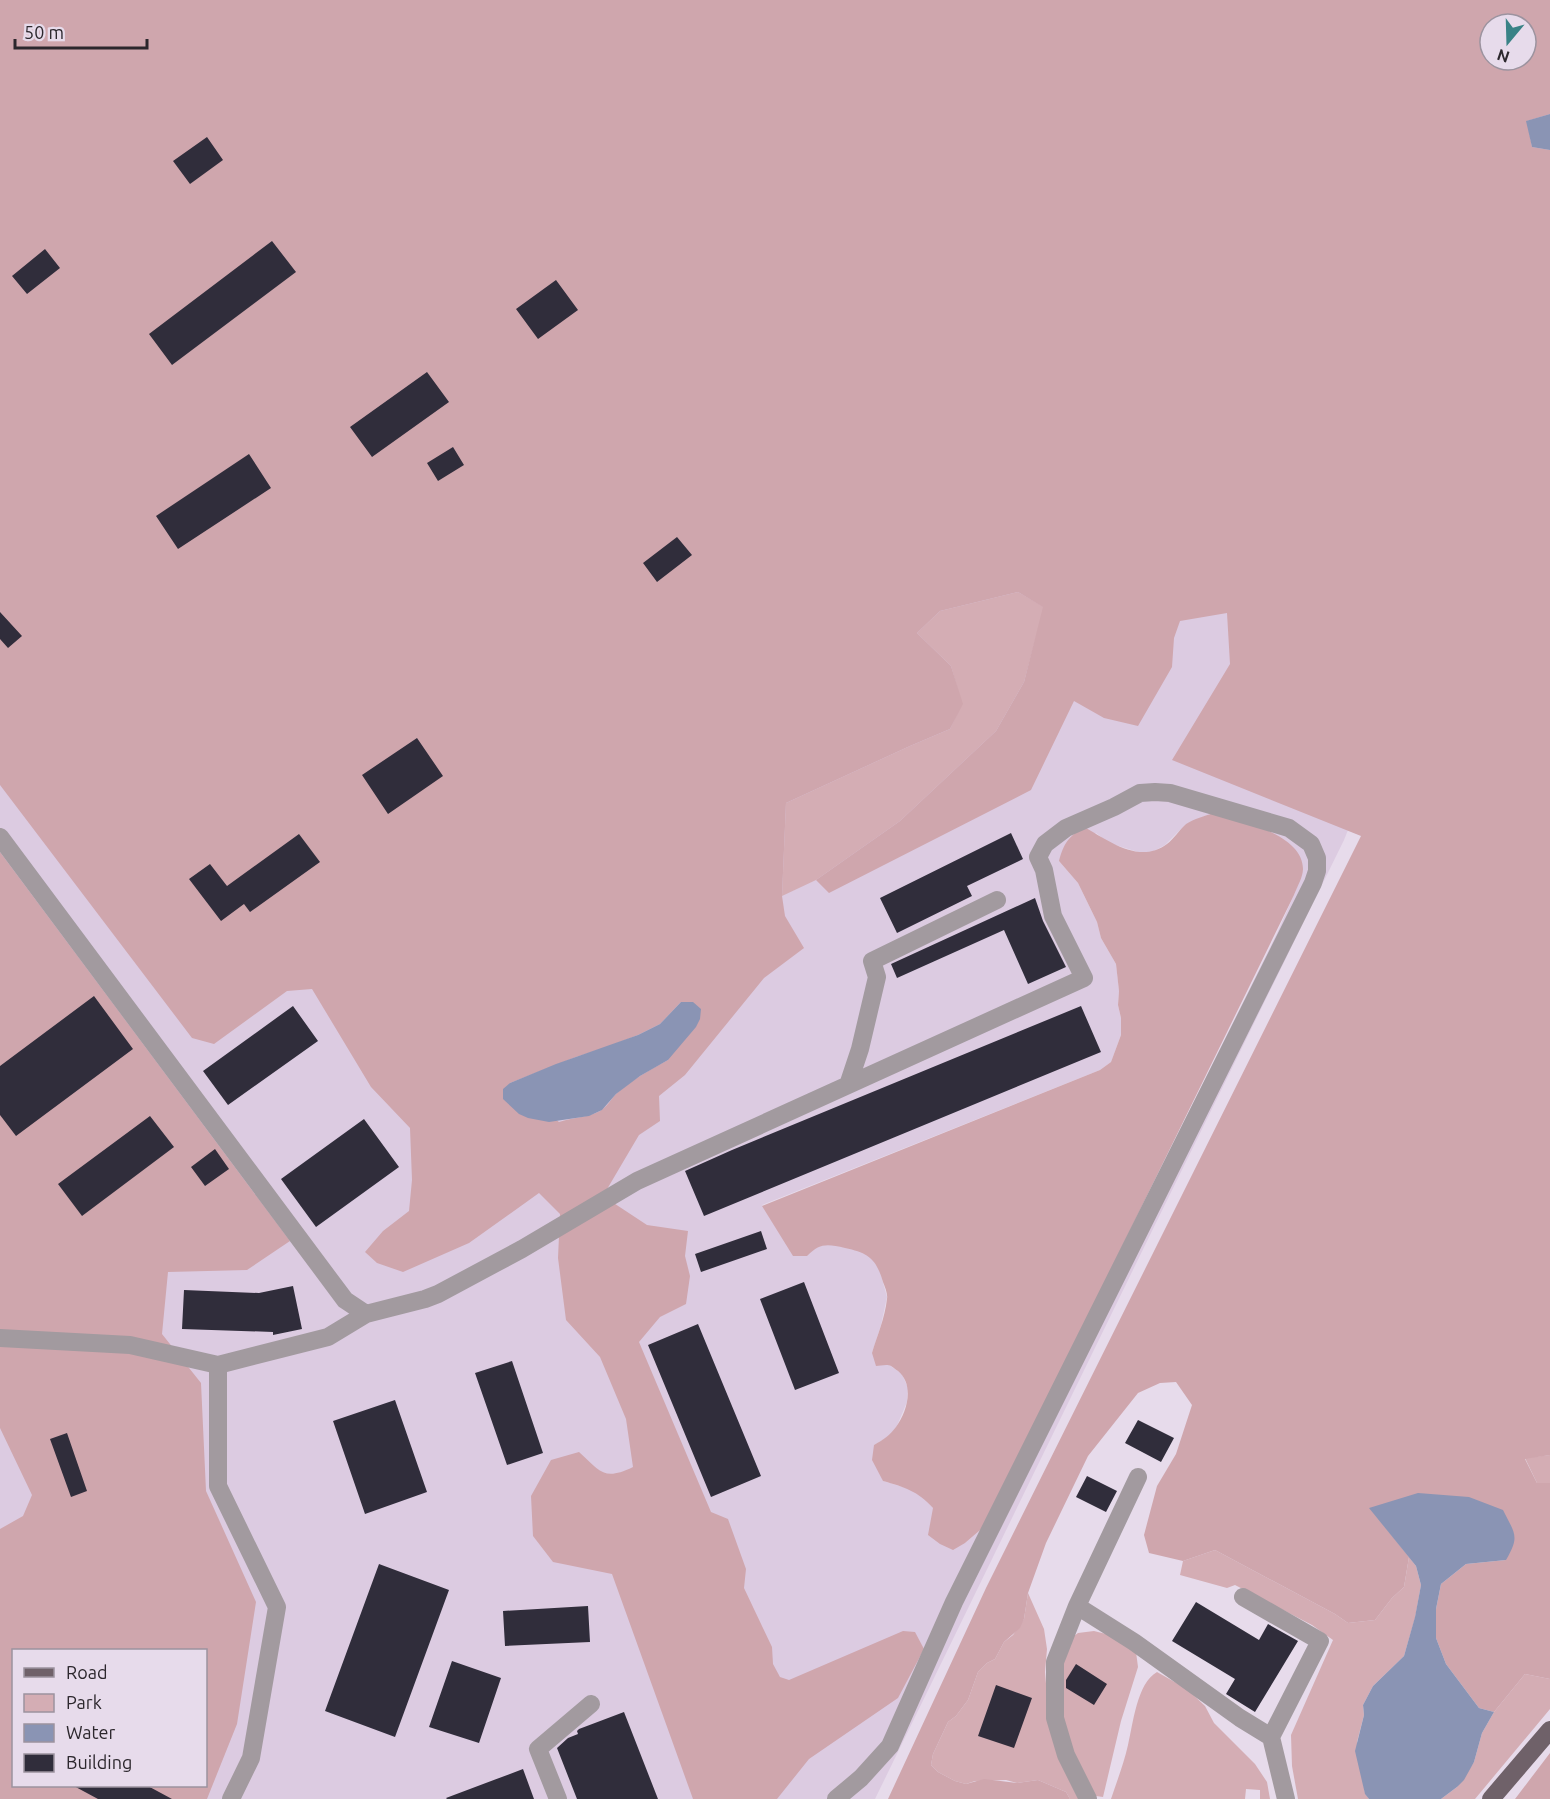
<svg xmlns="http://www.w3.org/2000/svg" width="1550" height="1799" font-family="Ubuntu,sans-serif">
<style>
.built{fill:#dccbe1;fill-rule:evenodd}
.green{fill:#d4adb4}
.forest{fill:#cfa6ad;fill-rule:evenodd}
.water{fill:#8a94b4}
.building{fill:#302d3b}
.lines{fill:none;stroke-linecap:round;stroke-linejoin:round}
.minor{stroke:#a29a9f;stroke-width:18}
.major{stroke:#6f6169;stroke-width:18}
</style>
<rect width="100%" height="100%" fill="#e7dbeb"/>
<!-- built -->
<path class="built" d="M0 0H1550V428L1348 830 1344 840 1151 1233 875 1799H0ZM1490 24H1526V60H1490ZM1213 813 1303 870 1294 895 1277 933 986 1525 965 1543 923 1497 910 1489 883 1481 874 1445 886 1438 896 1428 907 1402 908 1388 902 1374 872 1353 881 1325 887 1297 879 1268 870 1256 857 1250 830 1244 816 1247 794 1256 762 1205 1100 1070 1111 1062 1121 1035V1018L1118 1005 1119 991 1116 964 1101 938 1097 922 1078 883 1059 861 1096 833 1109 843 1138 852H1152L1165 845 1186 824ZM14 1650H206V1786H14Z"/>
<!-- green -->
<path class="green" d="M1018 592 1044 607 1024 682 996 731 900 821 816 880 782 896 786 803 910 746 950 729 962 704 951 666 917 633 940 611Z
M1550 1455V1483H1537L1525 1458Z
M1215 1550 1335 1614 1348 1623 1375 1620 1392 1598 1404 1587 1409 1557 1416 1566 1421 1585 1415 1618 1404 1656 1373 1686 1363 1705 1364 1715 1357 1742 1365 1793 1369 1799H1298L1292 1766 1291 1735 1333 1640 1312 1625 1235 1585 1227 1588 1180 1575 1183 1561Z
M1028 1593 1044 1629 1047 1649 1045 1672 1050 1730 1079 1799H1070L1066 1792 1038 1780 1017 1783 1006 1780 975 1781 966 1784 955 1781 938 1772 931 1765 933 1754 948 1722 956 1716 968 1700 978 1672 987 1663 995 1659 1004 1642 1013 1635 1024 1619Z
M1094 1631 1110 1635 1136 1652 1138 1667 1121 1721 1103 1797 1096 1796C1076 1762 1056 1723 1059 1683 1060 1670 1064 1656 1066 1642L1078 1633Z
M1157 1672 1187 1689 1205 1706 1214 1723 1255 1764 1267 1782 1270 1799H1260V1790L1246 1789 1245 1799H1111C1117 1781 1124 1763 1128 1745 1133 1724 1137 1683 1157 1672Z
M1525 1674 1550 1679V1709L1475 1799H1441L1457 1787 1474 1762 1482 1733 1494 1712Z"/>
<!-- forest -->
<path class="forest" d="M0 0H1550V114L1527 121 1532 147 1550 150V1455L1525 1459 1537 1483H1550V1679L1525 1674 1494 1712 1479 1708 1446 1664 1436 1638V1609L1441 1584 1466 1564 1506 1560 1370 1508 1409 1557 1404 1587 1392 1598 1375 1620 1348 1623 1335 1614 1215 1550 1183 1561 1149 1553 1144 1535 1157 1486 1176 1454 1192 1405 1176 1382 1160 1383 1138 1393 1088 1456 1046 1543 1028 1593 1024 1619 1020 1628 1004 1642 995 1659 987 1663 978 1672 968 1700 956 1716 948 1722 933 1754 931 1765 938 1772 955 1781 966 1784 984 1779 1017 1783 1038 1780 1066 1792 1070 1799H888L986 1588 1361 836 1172 760 1230 664 1227 613 1180 621 1174 638 1172 667 1138 726 1104 718 1074 701 1031 790 829 893 816 880 900 821 996 731 1024 682 1043 607 1018 592 940 611 917 633 951 666 963 704 950 729 910 746 786 803 782 896 785 916 804 948 764 978 685 1075 659 1096 660 1121 639 1135 603 1196 647 1225 688 1231 685 1256 690 1276 686 1304 660 1317 639 1342 711 1512 728 1519 746 1569 744 1588 772 1647 773 1664 780 1677 789 1680 903 1631 915 1632 924 1649 898 1698 809 1759 777 1799H693L612 1574 553 1562 533 1536 531 1496 551 1460 579 1452C601 1472 604 1481 633 1467L626 1419 600 1357 566 1320 558 1258 560 1214 539 1193 469 1243 403 1272 377 1263 365 1252 383 1231 409 1211 412 1180 410 1128 371 1087 312 989 287 991 214 1044 192 1038 0 785ZM1490 24H1526V60H1490ZM681 1002 668 1060C650 1070 631 1080 616 1094 611 1099 607 1107 600 1111 587 1118 573 1117 559 1122L510 1083 576 1057 607 1047 638 1035 660 1024Z
M1213 813C1239 820 1303 834 1303 869 1303 877 1297 887 1294 895L986 1525 965 1543 953 1550 940 1544 928 1535 933 1508C918 1491 904 1487 883 1481L872 1460 874 1445C883 1440 890 1435 896 1427 907 1412 915 1385 898 1371 898 1371 891 1366 891 1366 887 1364 880 1366 876 1366L872 1353C877 1336 885 1318 887 1299 888 1294 885 1287 883 1282 876 1258 868 1253 845 1248 827 1244 820 1243 807 1256H793L762 1206 1100 1070 1111 1062 1121 1035V1018L1118 1005 1119 991 1116 964 1101 938 1097 922 1078 883 1059 861C1064 843 1068 837 1084 827 1108 840 1139 865 1167 844 1174 839 1179 830 1186 824 1194 819 1205 816 1213 813Z
M0 852 290 1241 247 1270 168 1272 162 1334 201 1383 206 1491 256 1602 237 1724 207 1799H0V1529L23 1516 32 1495 0 1428ZM14 1650H206V1786H14Z
M1550 1753V1799H1515Z"/>
<!-- water -->
<path class="water" d="M1550 114V150L1532 147 1526 121Z
M681 1002H693L701 1009 700 1019 696 1027 668 1060 640 1076 616 1094 602 1110 589 1116 549 1122 528 1118 519 1114 503 1099V1089L510 1083 556 1064 638 1035 660 1024Z
M1418 1493 1469 1497 1503 1510C1515 1534 1520 1536 1506 1560L1466 1564 1441 1584 1436 1609V1638L1446 1664 1479 1708 1494 1712 1482 1733 1474 1762 1464 1780 1457 1787 1441 1799H1369L1365 1794 1355 1751 1364 1715 1363 1705 1373 1686 1404 1656 1415 1617 1421 1585 1416 1566 1369 1508Z"/>
<!-- building -->
<path class="building" d="M207 137 223 160 190 184 173 161Z
M272 241 296 272 172 365 149 334Z
M45 249 60 268 27 294 12 276Z
M556 280 578 310 538 339 516 309Z
M427 372 449 402 372 457 350 427Z
M453 447 464 465 438 481 427 463Z
M249 454 271 488 178 549 156 516Z
M677 537 692 555 657 582 643 563Z
M0 612 22 636 8 648 0 639Z
M417 738 443 776 388 814 362 775Z
M1011 833 1023 859 967 886 972 896 897 933 880 898Z
M299 834 320 862 250 912 244 904 221 921 189 879 210 864 227 886Z
M1035 898 1043 921 1066 967 1028 984 1004 930 897 978 891 964Z
M94 996 133 1049 16 1136 0 1115V1066Z
M293 1006 318 1041 228 1105 203 1071Z
M1081 1006 1101 1052 704 1216 685 1171 732 1150Z
M150 1116 174 1147 82 1216 58 1184Z
M364 1119 399 1167 316 1227 281 1179Z
M215 1149 229 1169 205 1186 191 1167Z
M761 1231 767 1249 701 1272 695 1254Z
M804 1282 839 1373 795 1390 760 1299Z
M293 1286 302 1329 273 1335V1332L182 1329 184 1290 259 1293Z
M698 1324 761 1476 711 1497 648 1345Z
M512 1361 543 1453 507 1465 475 1373Z
M395 1400 427 1492 365 1514 333 1421Z
M1138 1420 1174 1438 1161 1462 1125 1443Z
M67 1433 87 1491 71 1497 50 1439Z
M1087 1476 1117 1491 1106 1512 1076 1497Z
M379 1564 449 1590 395 1737 325 1711Z
M1196 1602 1259 1640 1268 1624 1298 1641 1255 1712 1226 1694 1235 1679 1172 1641Z
M588 1606 590 1642 505 1646 503 1611Z
M452 1661 501 1678 479 1743 429 1727Z
M1076 1664 1107 1684 1094 1705 1066 1688V1680Z
M996 1685 1032 1698 1014 1748 978 1736Z
M624 1712 658 1799H577L557 1748 568 1738 578 1734 577 1731 579 1729Z
M523 1769 534 1799H447L446 1798Z
M72 1785H146L172 1799H98Z"/>
<g class="lines">
<!-- minor -->
<path class="minor" d="M0 837 345 1300 366 1314 425 1299 438 1294 522 1249 637 1181 1084 978 1053 916 1044 870 1038 857 1045 844 1066 828 1114 807 1140 793 1155 792 1170 793 1289 828 1311 844 1317 858V871L1313 883 954 1602 890 1746 861 1778 836 1799
M848 1085 860 1049 877 977 872 961 997 900
M0 1338 130 1345 218 1365
M1243 1597 1320 1641 1271 1737 1286 1799
M1077 1606 1138 1477
M231 1799 251 1758 277 1607 218 1486V1365L328 1337 366 1314
M558 1799 538 1749 591 1704
M1088 1799 1066 1755 1055 1718V1662L1077 1606 1134 1642 1240 1718 1271 1737"/>
<!-- major -->
<path class="major" d="M1491 1799 1550 1730"/>
</g>
<!-- legend -->
<rect x="12" y="1649" width="195" height="138" fill="#e7dbeb" stroke="#9c939f" stroke-width="1.5"/>
<rect x="24" y="1668" width="30" height="9" fill="#6f6169" stroke="#9c939f" stroke-width="1.5"/>
<text x="66" y="1679" font-size="18" fill="#2c272d">Road</text>
<rect x="24" y="1694" width="30" height="18" fill="#d4adb4" stroke="#9c939f" stroke-width="1.5"/>
<text x="66" y="1709" font-size="18" fill="#2c272d">Park</text>
<rect x="24" y="1724" width="30" height="18" fill="#8a94b4" stroke="#9c939f" stroke-width="1.5"/>
<text x="66" y="1739" font-size="18" fill="#2c272d">Water</text>
<rect x="24" y="1754" width="30" height="18" fill="#302d3b" stroke="#9c939f" stroke-width="1.5"/>
<text x="66" y="1769" font-size="18" fill="#2c272d">Building</text>
<!-- north arrow -->
<g transform="translate(1508 42) rotate(199)"><circle r="28" fill="#e7dbeb" stroke="#9c939f" stroke-width="1.5"/>
<path d="M0-4.5L10 22L0 15L-10 22Z" fill="#398286"/>
<text y="-9" font-size="16" font-weight="bold" text-anchor="middle" fill="#2c272d">N</text>
</g>
<!-- scale -->
<path d="M15 39v9h132v-9" fill="none" stroke="#2c272d" stroke-width="3"/>
<text x="24" y="39" font-size="18" fill="#2c272d" stroke="#e7dbeb" stroke-width="4.5" paint-order="stroke">50 m</text>
</svg>
